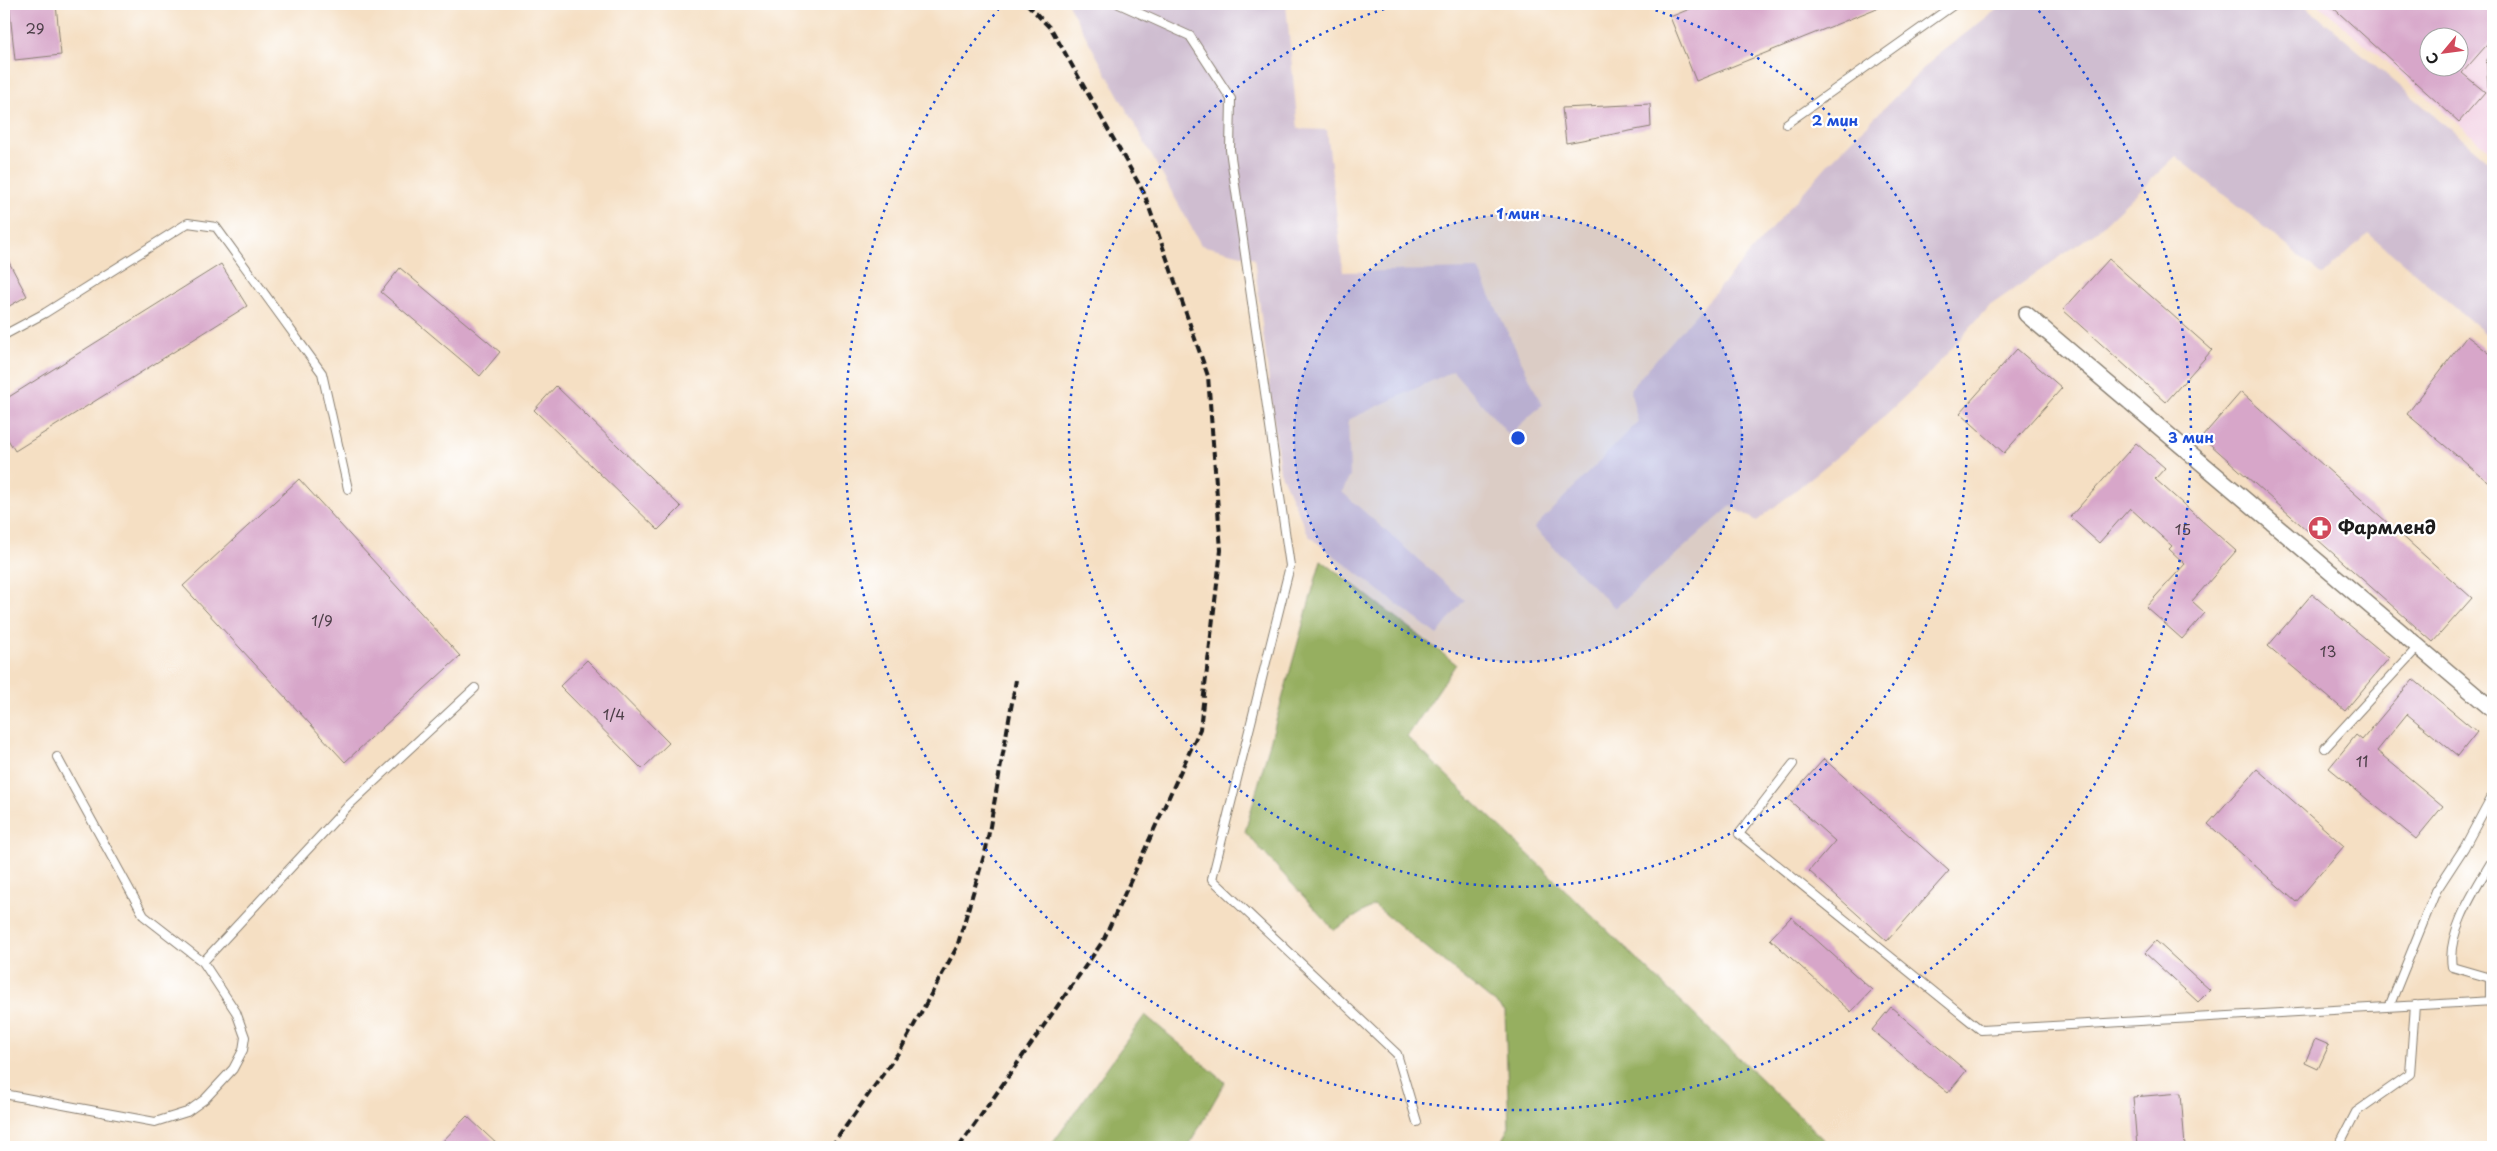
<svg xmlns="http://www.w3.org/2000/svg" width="2497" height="1151" font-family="'Playpen Sans',sans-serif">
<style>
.built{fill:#f2cfe2;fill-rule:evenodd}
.industrial{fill:#cfbdd0}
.forest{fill:#96af60;stroke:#59663e}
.building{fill:#d7a6c9;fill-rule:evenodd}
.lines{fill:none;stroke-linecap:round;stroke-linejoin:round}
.lane-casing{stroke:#887e70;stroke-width:10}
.street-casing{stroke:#887e70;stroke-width:18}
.lane{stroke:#fff;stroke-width:8}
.street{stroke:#fff;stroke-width:15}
.rail{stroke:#1c1c1c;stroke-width:4;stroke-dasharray:8 4;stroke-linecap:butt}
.ring{fill:none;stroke:#1d4ed8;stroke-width:2.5;stroke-dasharray:2.5 5}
.labels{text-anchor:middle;stroke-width:4.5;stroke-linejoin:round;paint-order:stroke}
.number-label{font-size:15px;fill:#4b3e47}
.poi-label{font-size:18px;font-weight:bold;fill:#1c1c1c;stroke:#fff;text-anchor:start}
.centre{fill:#1d4ed8;stroke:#fff;stroke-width:2.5}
.ring-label{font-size:15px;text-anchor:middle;font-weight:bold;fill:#1d4ed8;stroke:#fff;stroke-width:4.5;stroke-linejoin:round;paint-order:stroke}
</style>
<rect width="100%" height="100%" fill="#fff"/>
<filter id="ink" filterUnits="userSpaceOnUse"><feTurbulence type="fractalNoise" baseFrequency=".02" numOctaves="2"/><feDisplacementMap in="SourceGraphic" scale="10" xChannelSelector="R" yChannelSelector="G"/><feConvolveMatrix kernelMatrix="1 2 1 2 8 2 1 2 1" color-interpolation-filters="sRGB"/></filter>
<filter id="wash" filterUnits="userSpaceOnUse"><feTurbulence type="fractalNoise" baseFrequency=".0096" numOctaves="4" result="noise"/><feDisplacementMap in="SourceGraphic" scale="20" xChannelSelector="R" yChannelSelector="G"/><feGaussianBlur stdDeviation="1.12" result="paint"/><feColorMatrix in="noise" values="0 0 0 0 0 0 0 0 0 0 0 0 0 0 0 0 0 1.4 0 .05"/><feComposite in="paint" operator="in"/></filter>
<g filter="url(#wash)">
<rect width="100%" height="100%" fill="#f5dfc3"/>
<!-- built -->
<path class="built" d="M2318 4H2493V153ZM2430 38H2460V68H2430Z"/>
<!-- industrial -->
<path class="industrial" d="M1068 4H1286L1298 129 1327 130 1343 272 1478 269 1542 405 1509 435 1453 371 1348 420 1350 476 1342 492 1464 600 1437 635 1309 536 1280 472 1254 258 1201 245Z
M2004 4H2303L2493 165V340L2368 233 2323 275 2176 156 2097 231 1988 307 1930 373 1863 436 1757 521 1731 506 1615 608 1534 528 1638 422 1630 389 1830 162 1936 56Z"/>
<!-- forest -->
<path class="forest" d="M1321 560 1456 664 1407 737 1831 1147H1498L1509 1127 1505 1011 1374 905 1334 930 1245 832Z
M1145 1015 1225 1082 1188 1147H1050Z"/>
<g id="blocks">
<!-- building -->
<path class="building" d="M9 4H56L61 55 15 60Z
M1702 4H1887L1696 81 1670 17Z
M2329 4H2493V38L2462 73 2485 92 2459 122ZM2430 38H2460V71L2456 68H2430Z
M1650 104 1651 127 1566 143 1562 108Z
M4 253 27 296 4 309Z
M2109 259 2212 350 2166 402 2063 310Z
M221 264 247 306 15 451 4 433V400Z
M400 268 500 352 480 376 381 292Z
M2467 336 2493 356V486L2407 414Z
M2017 349 2062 388 2004 453 1960 413Z
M556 386 681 507 658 530 534 410Z
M2241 392 2472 598 2433 642 2202 437Z
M2136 443 2165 468 2155 479 2236 551 2192 601 2205 613 2182 639 2146 607 2185 564 2169 549 2172 546 2130 508 2099 543 2070 517Z
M299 479 460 656 345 762 183 586Z
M2312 594 2389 658 2345 711 2268 646Z
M587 660 669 743 642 769 560 686Z
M2413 679 2477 732 2458 756 2407 714 2377 751 2443 806 2416 839 2329 768 2356 735 2362 740Z
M1824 759 1949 871 1887 941 1809 871 1835 841 1788 799Z
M2257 769 2344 846 2296 902 2208 824Z
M1791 917 1872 990 1851 1012 1770 939Z
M2156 941 2210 990 2198 1002 2145 953Z
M1891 1007 1966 1071 1948 1093 1872 1030Z
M2315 1039 2329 1045 2318 1069 2305 1063Z
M2181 1093 2185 1147H2137L2133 1097Z
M467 1116 500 1147H437Z"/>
</g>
</g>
<g filter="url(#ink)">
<use href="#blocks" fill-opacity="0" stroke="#887e70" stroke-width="1"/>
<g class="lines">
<!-- lane casing -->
<g class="lane-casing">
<path id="lane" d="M1119 4 1190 36 1231 99 1230 150 1290 566 1212 879 1397 1054 1417 1122
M2493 59 2491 62 2493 97
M1786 124 1955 4
M4 335 45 313 188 223 216 227 322 373 348 489
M2325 748 2418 647
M1793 764 1739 834 1981 1030 2493 1001
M203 962 349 805 475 688
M2490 978 2493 967
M2490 1002V978L2452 967C2446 933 2476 888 2493 859
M2389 1007 2436 891 2464 848 2493 794
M4 1094 155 1122 187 1112 205 1099 233 1069 243 1050 245 1037 236 1012 203 962 144 916 57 757
M2338 1147 2356 1112 2410 1074 2415 1005"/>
</g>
<!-- street casing -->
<g class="street-casing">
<path id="street" d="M2026 314 2493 710"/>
</g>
<!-- lane -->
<use href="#lane" class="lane"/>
<!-- street -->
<use href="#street" class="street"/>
<!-- rail -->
<path class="rail" d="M831 1147 901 1049 957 947 986 849 1016 680
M959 1147 1103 941 1200 729 1221 550 1208 376 1144 193 1052 30 1027 4"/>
</g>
</g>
<!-- distance rings -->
<circle cx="1518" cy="438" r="224" fill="#1d4ed8" fill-opacity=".12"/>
<g class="ring">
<circle cx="1518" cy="438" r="224"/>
<path d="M1634 4A449 449 0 1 1 1402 4"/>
<path d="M2034 5A673 673 0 1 1 1002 5"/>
</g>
<!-- icons -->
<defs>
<g id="pharmacy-disc" transform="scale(1.25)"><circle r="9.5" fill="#d1495b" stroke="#fff"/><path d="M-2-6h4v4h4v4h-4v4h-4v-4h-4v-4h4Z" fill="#fff"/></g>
</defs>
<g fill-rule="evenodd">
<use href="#pharmacy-disc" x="2320" y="528"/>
</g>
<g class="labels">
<!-- number labels -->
<g class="number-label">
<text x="35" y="34">29</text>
<text x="2183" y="535">15</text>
<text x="322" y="626">1/9</text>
<text x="2328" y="657">13</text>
<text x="614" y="720">1/4</text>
<text x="2362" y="767">11</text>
</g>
<!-- poi labels -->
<g class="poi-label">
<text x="2338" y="534">Фармленд</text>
</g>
</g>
<circle cx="1518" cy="438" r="8" class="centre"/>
<g class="ring-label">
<text x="1835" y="126">2 мин</text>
<text x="1518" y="219">1 мин</text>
<text x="2191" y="443">3 мин</text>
</g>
<!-- margin -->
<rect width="2497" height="1151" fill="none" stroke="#fff" stroke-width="20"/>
<!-- north arrow -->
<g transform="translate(2444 52) rotate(241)"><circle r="24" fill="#ffffff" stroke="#a4a4a4"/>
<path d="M0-4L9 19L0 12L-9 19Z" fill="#d1495b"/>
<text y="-8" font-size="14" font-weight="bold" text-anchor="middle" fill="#1c1c1c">С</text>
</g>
</svg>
